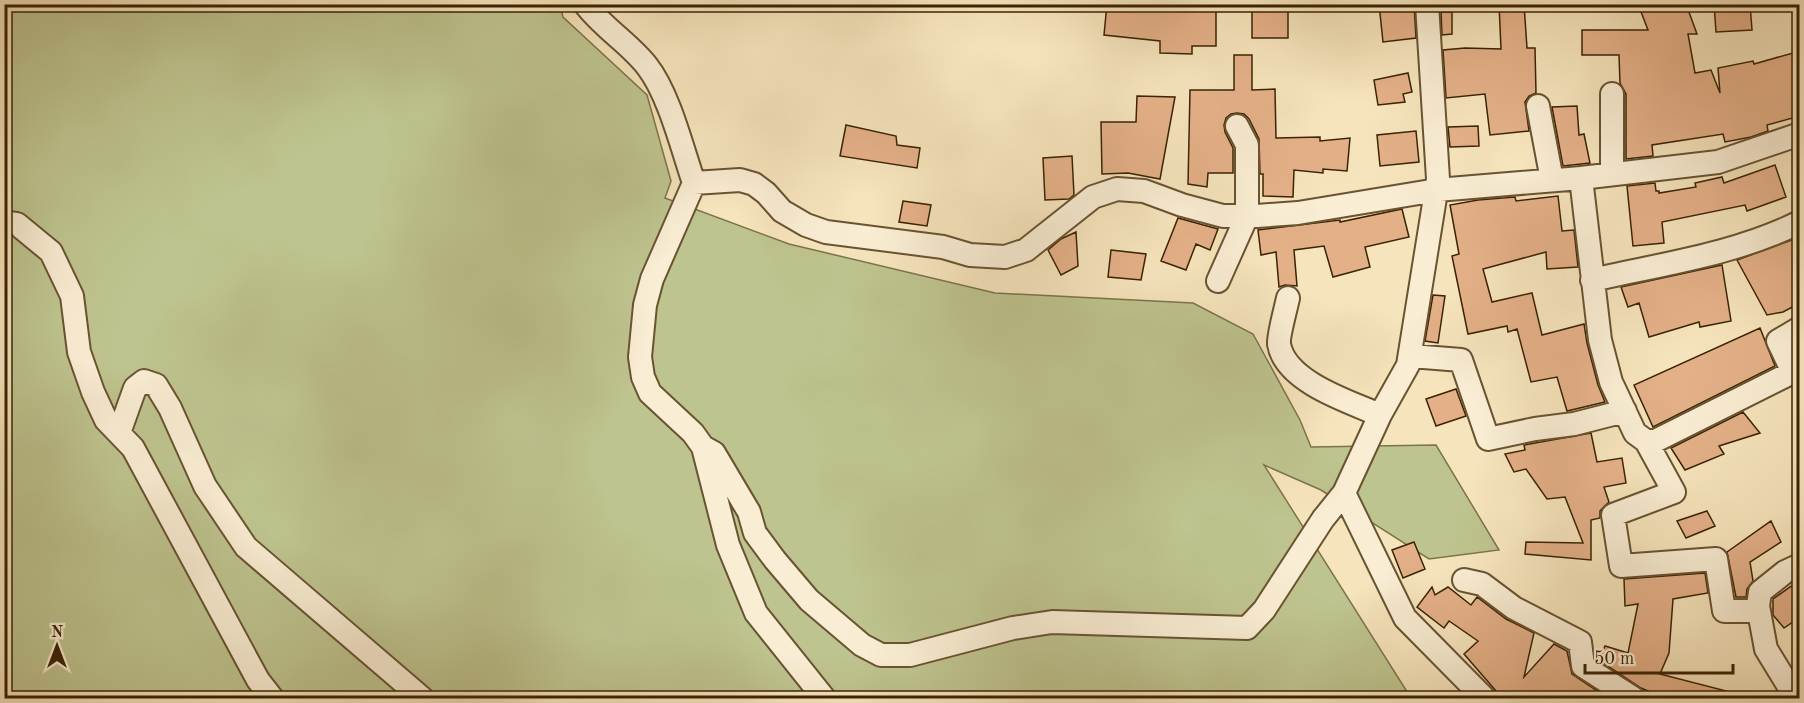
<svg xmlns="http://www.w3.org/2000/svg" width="1804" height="703" font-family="'Old Standard TT',serif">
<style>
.green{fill:#bec48f;stroke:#7c7449;stroke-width:1.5}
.building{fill:#e4b088;stroke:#3a2303;stroke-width:1.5}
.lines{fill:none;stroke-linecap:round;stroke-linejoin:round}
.street-casing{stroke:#695331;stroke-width:26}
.street{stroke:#f9edd3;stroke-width:22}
</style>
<rect width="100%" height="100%" fill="#f6e4bc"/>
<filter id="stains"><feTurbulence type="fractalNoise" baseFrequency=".00333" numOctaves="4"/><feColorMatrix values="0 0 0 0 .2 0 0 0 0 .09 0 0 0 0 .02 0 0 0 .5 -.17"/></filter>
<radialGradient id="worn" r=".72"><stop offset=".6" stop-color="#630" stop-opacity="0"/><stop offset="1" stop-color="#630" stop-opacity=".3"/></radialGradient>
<!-- green -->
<path class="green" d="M4 5H560L563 17 647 95 671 181 665 198 789 244 995 293 1193 303 1253 334 1300 420 1311 447 1436 445 1499 550 1429 559 1321 490 1264 465 1411 698H5Z"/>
<!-- building -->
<path class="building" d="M1107 4 1144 8 1143 10 1216 11V46H1192V54L1160 53V41L1104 35Z
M1379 4H1414L1416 38 1383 42Z
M1499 4H1524L1527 48H1535L1536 93 1529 96 1525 102 1529 131 1490 135 1485 94 1446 98 1443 50 1465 48 1501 49Z
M1638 4H1686L1697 34H1688L1695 73 1711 70 1720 93 1718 68 1753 61 1754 64 1800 51V116L1767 125 1768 131 1751 137 1725 142 1723 134 1652 145 1653 156 1626 159V94L1620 83 1619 55H1582V30H1648Z
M1714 4H1750L1752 30 1716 32Z
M1252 9H1288V38H1252Z
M1441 12H1452V34L1442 35Z
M1234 55H1252V90L1275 89 1276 138 1320 137V141L1350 138 1347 171 1323 169V173L1294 170 1293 197 1263 196V174H1260L1259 139 1249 119 1244 114 1237 113 1231 114 1226 118 1224 125 1225 132 1233 148V173H1208L1207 187 1188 184 1190 90H1234Z
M1408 73 1412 92 1403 94 1405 102 1378 105 1374 80Z
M1137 96 1175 97 1160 179 1128 173 1102 174 1101 122H1136Z
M1577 106 1579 135 1584 134 1590 163 1563 166 1552 107Z
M846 125 896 136 897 145 920 148 917 168 840 156Z
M1478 126 1479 146 1450 147 1448 127Z
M1416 131 1419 162 1380 166 1377 135Z
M1072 156 1074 195 1069 199 1045 200 1043 158Z
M1775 165 1786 197 1747 211 1745 205 1662 222 1664 243 1633 246 1627 186 1655 183 1656 191H1659V193L1696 187 1695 183 1722 177 1724 183Z
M1558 196 1562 231 1574 230 1578 267 1547 269 1546 252 1483 269 1492 302 1532 293 1542 335 1584 324 1587 343 1598 385 1605 402 1567 411 1557 377 1531 382 1517 329 1508 332 1507 326 1468 334 1452 256 1459 254 1450 205 1478 200 1515 197 1516 201Z
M903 201 931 205 927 226 899 222Z
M1402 209 1409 237 1365 247 1370 267 1333 277 1324 246 1294 250 1297 286 1285 285 1279 287 1276 252 1261 255 1258 230 1340 220V222Z
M1178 218 1218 229 1210 250 1196 244 1186 270 1161 261Z
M1076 232 1078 266 1061 275 1048 250 1061 239Z
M1800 237V303L1783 312 1767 315 1737 260Z
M1111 250 1146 254 1141 280 1108 277Z
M1722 265 1731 321 1700 327 1699 322 1649 337 1639 303 1628 307 1621 287Z
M1433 295 1445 296 1438 343 1425 341Z
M1760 328 1775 366 1653 427 1634 385Z
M1456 389 1466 416 1436 426 1426 399Z
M1743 412 1760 433 1719 446 1724 454 1685 470 1671 448Z
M1591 433 1597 462 1622 458 1626 483 1604 487 1609 502 1600 511V518L1591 520V560L1525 554 1526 542 1583 543 1565 497 1547 499 1526 469 1514 472 1505 454 1525 450 1524 445Z
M1707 511 1715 526 1686 538 1677 521Z
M1771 521 1781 542 1750 562 1753 581 1747 589 1746 597H1736L1727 552Z
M1414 542 1425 569 1403 578 1392 550Z
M1705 573 1708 593 1673 599 1669 653 1660 674 1734 693 1733 699H1667L1641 688 1599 660 1605 646 1628 653 1638 604 1625 606 1624 579Z
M1800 580V617L1784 628 1773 615V599Z
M1432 587 1435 595 1448 587 1471 605 1477 597 1506 619 1534 633 1524 677 1554 644 1567 651 1572 674 1600 693 1596 699H1503L1464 654 1478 641 1449 621 1444 628 1417 607Z"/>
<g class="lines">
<!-- street casing -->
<g class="street-casing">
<path id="street" d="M585 4C603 28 629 43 647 66 669 94 682 148 694 183L652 279 645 305 640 357 643 377 650 393 693 433 703 447 728 545 756 613 824 698
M1612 94V174
M1538 106 1552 180
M1581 178 1600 340 1611 382 1635 433 1646 441H1655L1793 372 1778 341 1800 328
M694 183 740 180 754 184 766 193 782 211 806 225 826 232 943 247 970 255 1005 257 1026 250 1093 197 1117 189 1144 191 1182 205 1223 216H1257L1298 213 1437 190 1581 178 1718 162 1800 134
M4 222 17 224 51 252 72 296 79 352 93 392 106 420 133 448 258 680 272 698
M1592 280C1662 264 1736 254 1800 222
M1218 281 1247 216V145L1237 126
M1288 298C1286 308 1278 336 1279 344 1285 382 1350 402 1380 415
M1411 356 1461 360 1488 439 1535 429 1574 424 1625 411
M119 433 135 388 144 381 156 385 170 408 205 486 246 547 422 698
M1646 441 1674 492 1613 515 1621 566 1716 559 1724 611H1759
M703 447 714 453 749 512 755 533 775 560 809 600 862 645 881 655H910L1013 628 1052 622 1247 628 1264 610 1323 519 1344 493 1380 415 1408 365 1438 179 1427 4
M1344 493 1405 618 1484 698
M1464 580 1482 584 1514 608 1580 642 1583 666 1633 698
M1796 698 1766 649 1758 606 1760 592 1785 572 1800 565"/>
</g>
<!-- street -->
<use href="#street" class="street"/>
</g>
<!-- margin -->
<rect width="1804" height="703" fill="none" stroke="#f6e4bc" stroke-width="24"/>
<rect x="6" y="6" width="1792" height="691" fill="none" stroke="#3a2303" stroke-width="3"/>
<rect x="12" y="12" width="1780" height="679" fill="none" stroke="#3a2303" stroke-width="1.5"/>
<!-- north arrow -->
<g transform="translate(57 646)" stroke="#f9edd3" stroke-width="4.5" paint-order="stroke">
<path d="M0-4.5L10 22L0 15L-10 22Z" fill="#3a2303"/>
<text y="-9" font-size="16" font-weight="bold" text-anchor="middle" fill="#3a2303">N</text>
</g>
<!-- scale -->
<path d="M1585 664v9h148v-9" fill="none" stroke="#3a2303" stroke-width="3"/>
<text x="1594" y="664" font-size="18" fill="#3a2303" stroke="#f9edd3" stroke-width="4.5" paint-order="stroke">50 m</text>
<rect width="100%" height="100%" filter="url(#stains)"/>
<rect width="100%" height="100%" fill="url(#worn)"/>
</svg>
